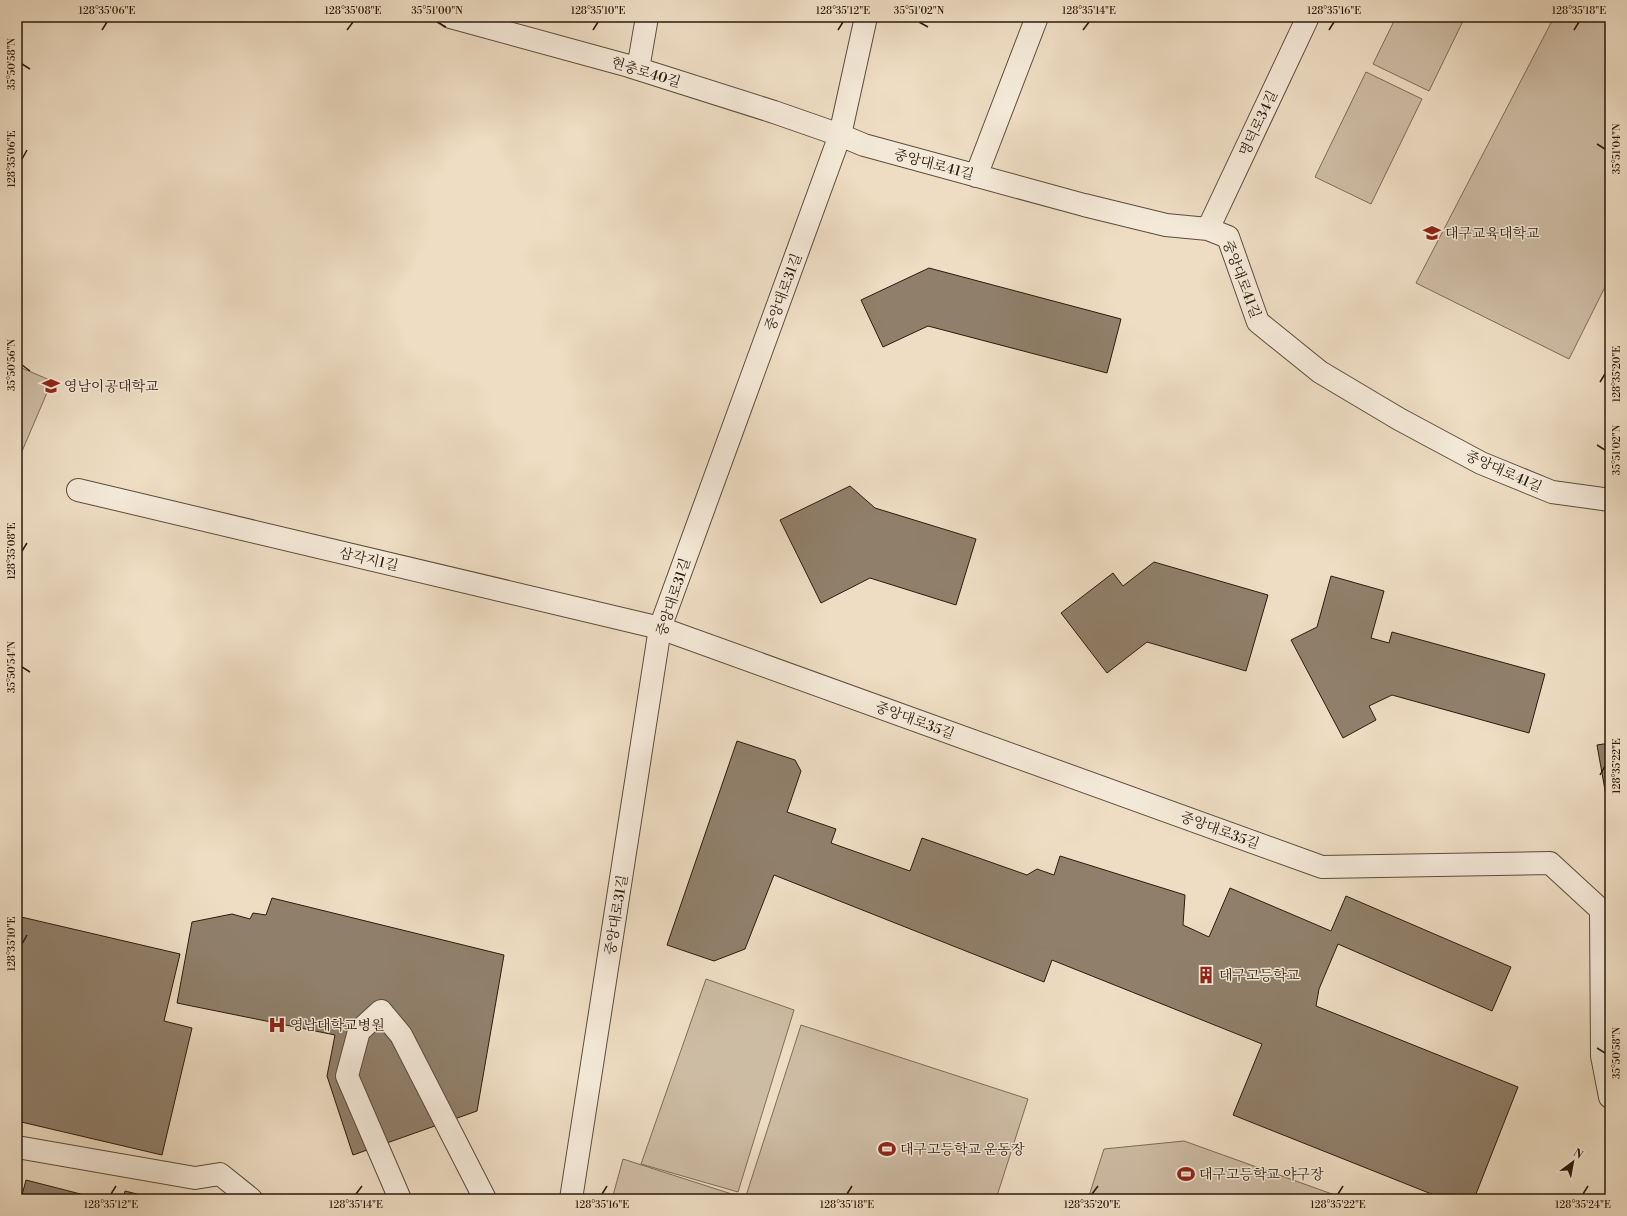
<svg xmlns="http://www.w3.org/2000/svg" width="1627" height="1216" font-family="'Libre Bodoni','Noto Serif KR',serif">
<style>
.green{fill:#cdbca4;stroke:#7c6c58}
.building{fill:#90806b;stroke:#2b1b0c}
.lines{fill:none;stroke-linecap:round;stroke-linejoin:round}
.minor-casing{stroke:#5c4c3a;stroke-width:24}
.tertiary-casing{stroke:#5c4c3a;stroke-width:24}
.minor{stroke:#f4e9d8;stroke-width:22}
.tertiary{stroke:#f4e9d8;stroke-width:22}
.ticks{fill:none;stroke:#2b1b0c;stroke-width:1.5}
.labels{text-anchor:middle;stroke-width:3;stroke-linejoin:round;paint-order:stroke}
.street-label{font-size:14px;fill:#2b1b0c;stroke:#f4e9d8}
.poi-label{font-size:14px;fill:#2b1b0c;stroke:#f4e9d8;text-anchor:start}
.neatline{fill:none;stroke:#2b1b0c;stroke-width:1.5}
.ticks-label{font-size:10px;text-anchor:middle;fill:#2b1b0c}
</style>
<rect width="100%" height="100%" fill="#eeddc3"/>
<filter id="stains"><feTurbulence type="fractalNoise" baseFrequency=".005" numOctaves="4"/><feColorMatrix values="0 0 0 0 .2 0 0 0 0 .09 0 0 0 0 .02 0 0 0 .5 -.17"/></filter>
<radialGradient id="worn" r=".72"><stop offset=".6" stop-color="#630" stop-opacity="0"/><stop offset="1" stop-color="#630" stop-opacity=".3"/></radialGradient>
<!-- green -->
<path class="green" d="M1396 17H1465L1429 91 1373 64Z
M1554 17H1610V277L1569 359 1416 283Z
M1366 72 1422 99 1371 204 1315 177Z
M17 366 52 381 17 463Z
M706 979 794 1010 738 1192 641 1164Z
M801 1025 1028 1099 996 1199H745Z
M1184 1141 1346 1199H1088L1104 1149Z
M623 1159 741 1197 740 1199H612Z"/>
<!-- building -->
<path class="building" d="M929 268 1121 319 1107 373 928 326 883 347 861 300Z
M850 486 875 508 976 539 956 605 870 578 821 603 780 520Z
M1154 562 1268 595 1246 671 1147 642 1107 673 1061 613 1113 573 1123 586Z
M1331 576 1384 591 1371 638 1389 643 1392 632 1545 674 1529 733 1392 695 1369 706 1376 720 1343 738 1291 640 1317 627Z
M737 741 795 760 801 771 787 812 836 829 831 843 910 871 922 838 1027 875 1037 869 1054 875 1060 856 1185 895 1183 925 1209 937 1230 888 1331 931 1346 896 1511 967 1492 1011 1338 944 1319 989 1316 1006 1518 1087 1474 1199H1444L1233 1115 1262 1044 1052 960 1044 982 774 875 745 949 714 961 667 945Z
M1610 743V818L1597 745Z
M272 898 504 955 477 1111 353 1155 327 1076 335 1035 177 1003 192 922 232 914 250 919 253 913 266 915Z
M17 916 180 954 164 1021 192 1028 162 1155 17 1121Z
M26 1180 100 1199H21Z
M125 1191 157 1199H123Z"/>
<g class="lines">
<!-- minor casing -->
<g class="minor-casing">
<path id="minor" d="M450 17 629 66 774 112 840 135 864 145 1084 205 1166 225 1208 229 1228 237 1258 322 1320 372 1399 419 1481 463 1552 492 1610 500
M638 69 647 17
M976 176 1037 17
M1208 229 1308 17
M78 490 660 628 1322 867 1550 863 1601 910 1602 1056 1610 1097
M17 1147 195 1178 220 1174 251 1199
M400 1199 347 1076 359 1031 381 1011 401 1035 485 1199"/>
</g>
<!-- tertiary casing -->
<g class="tertiary-casing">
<path id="tertiary" d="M571 1199 660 628 840 135 866 17"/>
</g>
<!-- minor -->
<use href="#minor" class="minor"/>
<!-- tertiary -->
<use href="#tertiary" class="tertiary"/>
</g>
<!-- ticks -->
<path class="ticks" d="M437 22 446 27M919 22 928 27M102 30 107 22M347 30 353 22M593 30 598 22M838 30 843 22M1083 30 1089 22M1329 30 1334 22M1574 30 1579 22M22 64 30 69M1597 144 1605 149M22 159 27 150M22 365 30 371M1600 382 1605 374M1597 445 1605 450M22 551 27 543M22 667 30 672M1600 775 1605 766M22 944 27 935M1597 1048 1605 1053M111 1194 116 1186M356 1194 362 1186M602 1194 607 1186M847 1194 852 1186M1092 1194 1098 1186M1338 1194 1343 1186M1583 1194 1588 1186"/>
<!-- icons -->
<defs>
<g id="university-bare" transform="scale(1.38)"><path d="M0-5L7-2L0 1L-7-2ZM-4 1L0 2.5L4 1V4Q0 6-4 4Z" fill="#8f2418" stroke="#f4e9d8" stroke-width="2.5" paint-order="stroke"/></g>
<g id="building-bare" transform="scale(1.38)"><path d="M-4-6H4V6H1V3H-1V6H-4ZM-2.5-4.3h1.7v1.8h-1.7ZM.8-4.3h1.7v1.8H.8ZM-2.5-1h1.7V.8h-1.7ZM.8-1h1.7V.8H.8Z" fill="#8f2418" stroke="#f4e9d8" stroke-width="2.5" paint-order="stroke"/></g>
<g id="hospital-bare" transform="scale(1.38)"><path d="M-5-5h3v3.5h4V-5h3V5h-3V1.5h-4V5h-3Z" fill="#8f2418" stroke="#f4e9d8" stroke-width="2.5" paint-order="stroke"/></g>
<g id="stadium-bare" transform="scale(1.38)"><path d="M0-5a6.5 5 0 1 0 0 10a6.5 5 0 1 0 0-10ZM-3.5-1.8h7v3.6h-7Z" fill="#8f2418" stroke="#f4e9d8" stroke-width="2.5" paint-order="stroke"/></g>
</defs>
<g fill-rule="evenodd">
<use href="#university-bare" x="1432" y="233"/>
<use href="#university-bare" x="51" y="386"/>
<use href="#building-bare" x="1206" y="975"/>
<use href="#hospital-bare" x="277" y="1025"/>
<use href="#stadium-bare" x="887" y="1149"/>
<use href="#stadium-bare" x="1186" y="1174"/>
</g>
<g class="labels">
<!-- street labels -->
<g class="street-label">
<text transform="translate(646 72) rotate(17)" y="5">현충로40길</text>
<text transform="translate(1258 123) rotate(-65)" y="5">명덕로34길</text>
<text transform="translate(934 164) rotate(15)" y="5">중앙대로41길</text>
<text transform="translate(1242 279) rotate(69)" y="5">중앙대로41길</text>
<text transform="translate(783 292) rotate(-70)" y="5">중앙대로31길</text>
<text transform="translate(1504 471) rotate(24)" y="5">중앙대로41길</text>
<text transform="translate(369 559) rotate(13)" y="5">삼각지1길</text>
<text transform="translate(673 597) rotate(-72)" y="5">중앙대로31길</text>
<text transform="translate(915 720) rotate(20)" y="5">중앙대로35길</text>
<text transform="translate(1220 830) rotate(20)" y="5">중앙대로35길</text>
<text transform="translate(616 915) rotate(-81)" y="5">중앙대로31길</text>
</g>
<!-- poi labels -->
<g class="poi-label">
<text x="1445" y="238">대구교육대학교</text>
<text x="64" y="391">영남이공대학교</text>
<text x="1219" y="980">대구고등학교</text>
<text x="290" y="1030">영남대학교병원</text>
<text x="900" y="1154">대구고등학교 운동장</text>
<text x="1199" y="1179">대구고등학교 야구장</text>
</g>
</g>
<!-- margin -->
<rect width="1627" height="1216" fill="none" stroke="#eeddc3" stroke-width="44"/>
<!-- north arrow -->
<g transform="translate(1573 1162) rotate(32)" stroke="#f4e9d8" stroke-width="3" paint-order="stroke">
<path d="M0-3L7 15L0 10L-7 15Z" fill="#2b1b0c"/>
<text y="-6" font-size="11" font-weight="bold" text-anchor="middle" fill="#2b1b0c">N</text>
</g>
<rect x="22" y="22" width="1583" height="1172" class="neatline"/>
<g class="ticks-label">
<text x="107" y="14">128°35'06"E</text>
<text x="353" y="14">128°35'08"E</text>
<text x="437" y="14">35°51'00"N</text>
<text x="598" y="14">128°35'10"E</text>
<text x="843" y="14">128°35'12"E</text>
<text x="919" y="14">35°51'02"N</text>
<text x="1089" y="14">128°35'14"E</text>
<text x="1334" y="14">128°35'16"E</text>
<text x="1579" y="14">128°35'18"E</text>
<text transform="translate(11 64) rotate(-90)" y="4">35°50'58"N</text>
<text transform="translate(1616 149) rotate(-90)" y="4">35°51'04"N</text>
<text transform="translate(11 159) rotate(-90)" y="4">128°35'06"E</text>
<text transform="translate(11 365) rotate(-90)" y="4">35°50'56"N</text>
<text transform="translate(1616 374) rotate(-90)" y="4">128°35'20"E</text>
<text transform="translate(1616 450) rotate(-90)" y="4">35°51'02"N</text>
<text transform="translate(11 551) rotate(-90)" y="4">128°35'08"E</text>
<text transform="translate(11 667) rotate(-90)" y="4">35°50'54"N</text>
<text transform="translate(1616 766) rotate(-90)" y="4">128°35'22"E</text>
<text transform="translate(11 944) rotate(-90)" y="4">128°35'10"E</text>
<text transform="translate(1616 1053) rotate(-90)" y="4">35°50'58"N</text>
<text x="111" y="1208">128°35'12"E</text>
<text x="356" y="1208">128°35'14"E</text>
<text x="602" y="1208">128°35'16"E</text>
<text x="847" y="1208">128°35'18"E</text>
<text x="1092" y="1208">128°35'20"E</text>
<text x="1338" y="1208">128°35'22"E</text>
<text x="1583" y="1208">128°35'24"E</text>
</g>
<rect width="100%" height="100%" filter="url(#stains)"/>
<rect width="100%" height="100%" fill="url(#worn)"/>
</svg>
